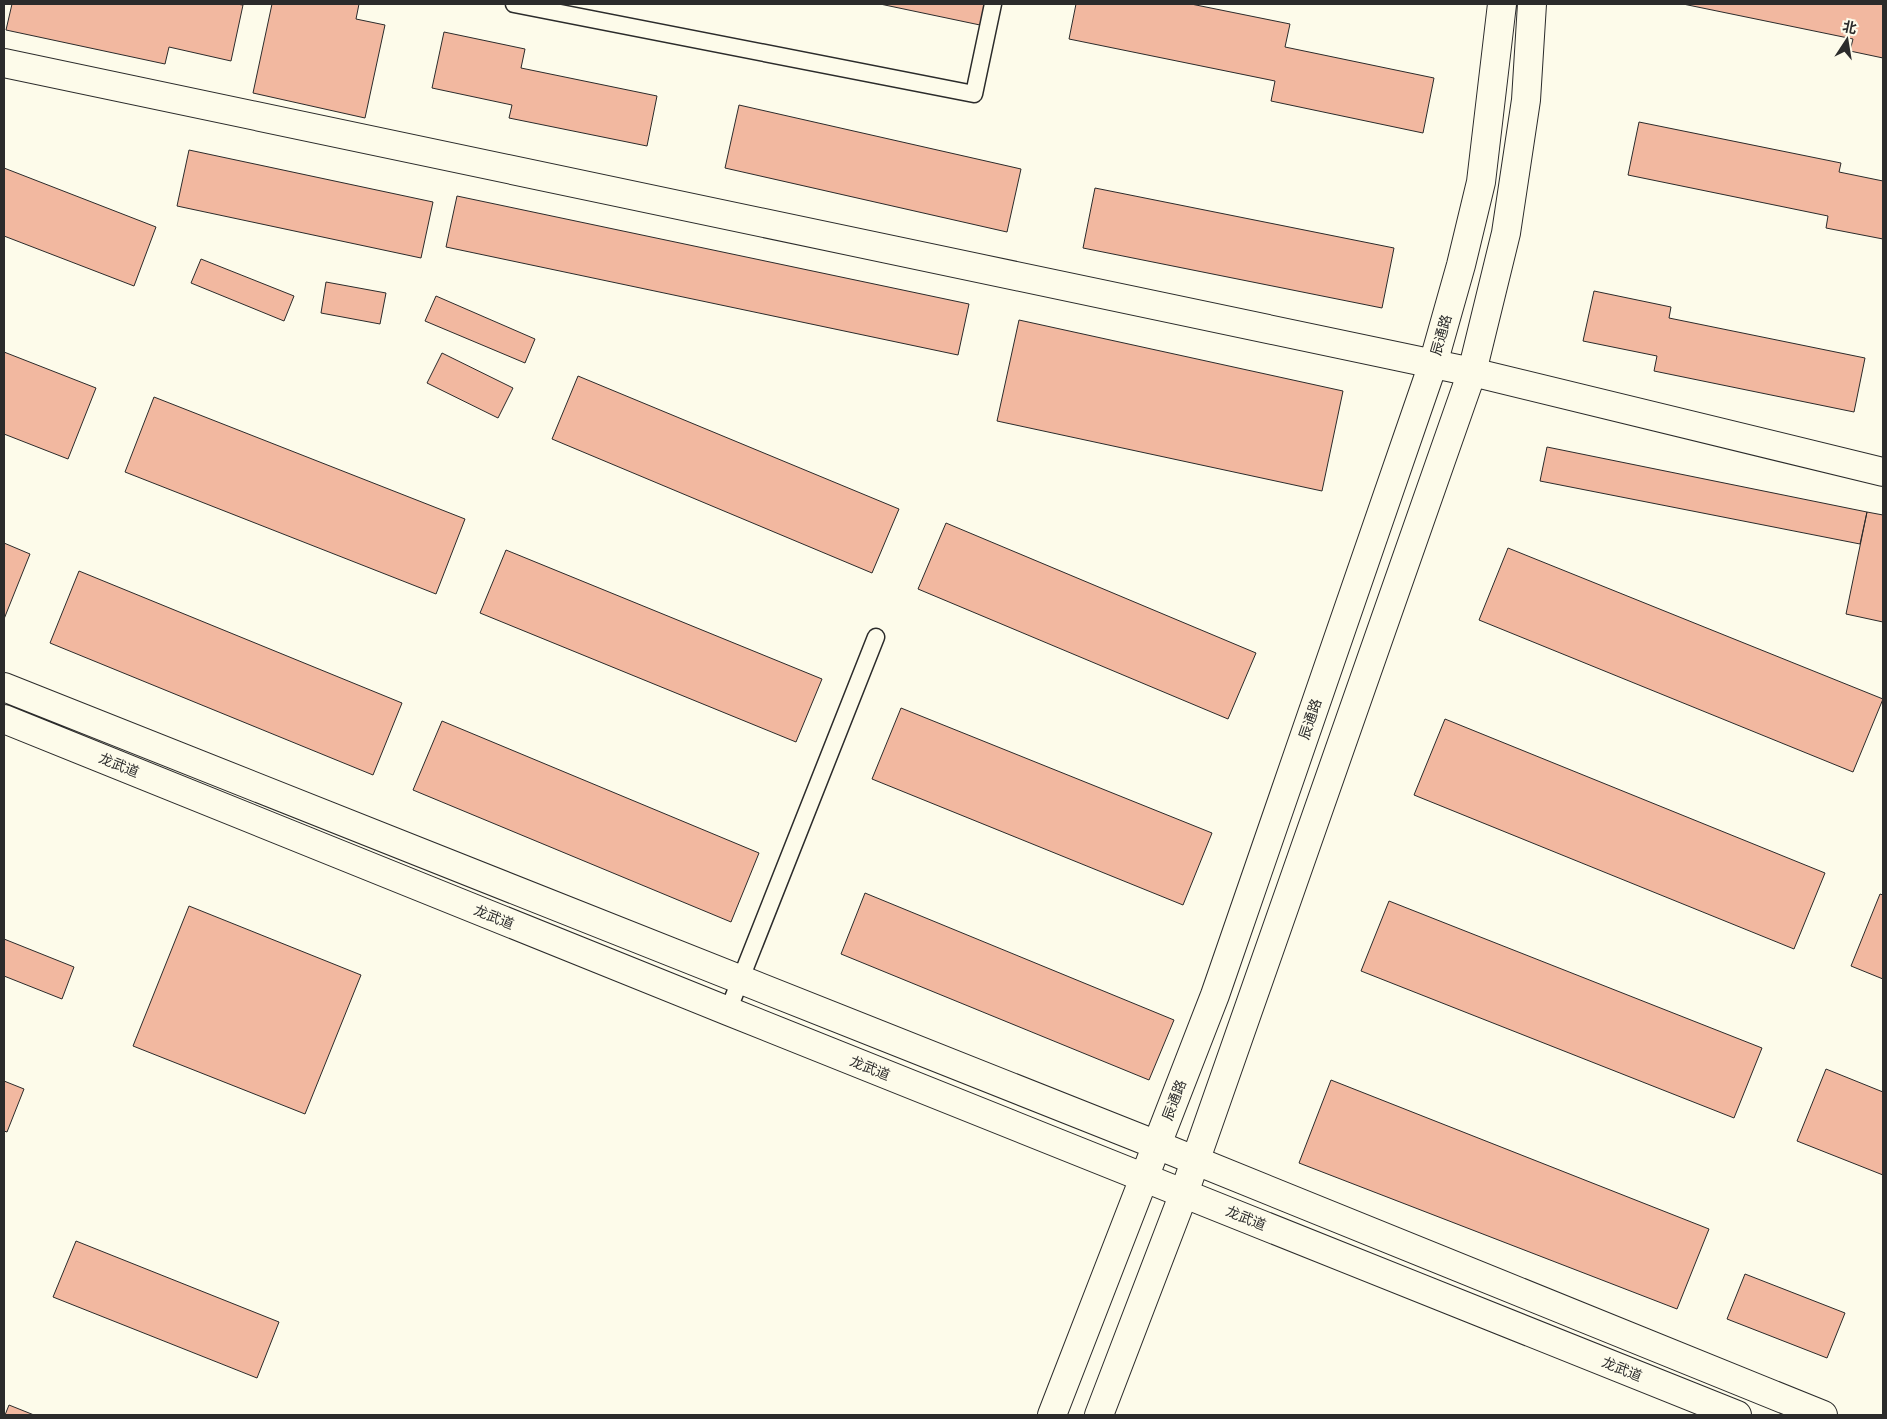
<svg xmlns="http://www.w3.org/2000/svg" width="1887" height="1419" font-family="Montserrat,'Noto Sans SC',sans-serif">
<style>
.building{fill:#f2b8a0;stroke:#2b2b2b}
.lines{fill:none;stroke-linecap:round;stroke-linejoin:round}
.lane-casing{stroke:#2b2b2b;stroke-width:19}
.street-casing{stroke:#2b2b2b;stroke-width:30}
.secondary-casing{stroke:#2b2b2b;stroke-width:30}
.lane{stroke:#fdfbea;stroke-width:16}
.street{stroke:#fdfbea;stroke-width:28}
.secondary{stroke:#fdfbea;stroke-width:28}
.labels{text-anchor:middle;stroke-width:4;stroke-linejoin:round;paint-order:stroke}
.street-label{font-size:14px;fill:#2b2b2b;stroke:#fdfbea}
</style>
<rect width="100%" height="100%" fill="#fdfbea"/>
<!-- building -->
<path class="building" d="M12 4H236L243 5 231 61 169 47 165 64 6 30Z
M272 4H359L356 19 385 25 365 118 253 93Z
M880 4H985L980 25Z
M1076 4H1191L1290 24 1285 47 1434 78 1423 133 1271 101 1275 81 1069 39Z
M1683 4H1883V58L1850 51 1853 39Z
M444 32 525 49 521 68 657 96 647 146 509 118 512 105 432 88Z
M739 105 1021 169 1007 232 725 168Z
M1639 122 1841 163 1839 172 1883 181V239L1826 228 1828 216 1628 175Z
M189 150 433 202 421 258 177 206Z
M4 168 156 227 134 286 4 236Z
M1095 188 1394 248 1382 308 1083 248Z
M457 196 969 304 958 355 446 247Z
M201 259 294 296 284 321 191 283Z
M326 282 386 293 380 324 321 313Z
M1594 291 1671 307 1669 318 1865 358 1854 412 1654 371 1657 356 1583 341Z
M436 296 535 339 525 363 425 321Z
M1019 320 1343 391 1322 491 997 421Z
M4 352 96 388 68 459 4 434Z
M442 353 513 388 498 418 427 383Z
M578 376 899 509 872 573 552 439Z
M154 397 465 519 436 594 125 472Z
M1547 447 1867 512 1860 544 1540 481Z
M1867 512 1883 515V622L1846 614Z
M946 523 1256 653 1228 719 918 589Z
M4 543 30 554 4 619Z
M1508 548 1883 699 1853 772 1479 620Z
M506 550 822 679 796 742 480 613Z
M79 571 402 703 373 775 50 643Z
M901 708 1212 833 1183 905 872 779Z
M1445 719 1825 873 1794 949 1414 795Z
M442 721 759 853 731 922 413 790Z
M865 893 1174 1020 1149 1080 841 954Z
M1880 894 1883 895V979L1851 966Z
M1389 901 1762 1048 1734 1118 1361 971Z
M189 906 361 975 305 1114 133 1046Z
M4 939 74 967 62 999 4 976Z
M1826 1069 1883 1092V1175L1797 1141Z
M1331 1080 1709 1229 1677 1309 1299 1163Z
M4 1081 24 1089 7 1132 4 1131Z
M76 1241 279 1322 257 1378 53 1297Z
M1745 1274 1845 1313 1827 1358 1727 1319Z
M9 1405 34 1415H5Z"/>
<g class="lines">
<!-- lane casing -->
<g class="lane-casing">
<path id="lane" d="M514 4 974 94 993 4
M728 1011 876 637"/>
</g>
<!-- street casing -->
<g class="street-casing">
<path id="street" d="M4 63 1472 372 1883 472
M4 687 1157 1145 1823 1415
M4 719 728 1011 1737 1415"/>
</g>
<!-- secondary casing -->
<g class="secondary-casing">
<path id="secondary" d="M1052 1415 1215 995 1433 364 1461 265 1481 182 1502 4
M1099 1415 1184 1193 1472 372 1506 233 1526 100 1532 4"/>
</g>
<!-- lane -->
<use href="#lane" class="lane"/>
<!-- street -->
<use href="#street" class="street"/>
<!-- secondary -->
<use href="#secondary" class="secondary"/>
</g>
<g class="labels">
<!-- street labels -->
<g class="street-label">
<text transform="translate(1441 335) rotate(-74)" y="5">辰通路</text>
<text transform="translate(1310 719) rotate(-71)" y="5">辰通路</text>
<text transform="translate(119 765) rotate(22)" y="5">龙武道</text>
<text transform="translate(494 917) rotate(22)" y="5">龙武道</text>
<text transform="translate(870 1068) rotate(22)" y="5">龙武道</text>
<text transform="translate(1174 1100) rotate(-69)" y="5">辰通路</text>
<text transform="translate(1246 1218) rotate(22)" y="5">龙武道</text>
<text transform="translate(1622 1369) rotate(22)" y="5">龙武道</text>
</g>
</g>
<!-- border -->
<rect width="1887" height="1419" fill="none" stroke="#2b2b2b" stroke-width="10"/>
<!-- north arrow -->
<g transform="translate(1847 40) rotate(12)" stroke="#fdfbea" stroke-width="4" paint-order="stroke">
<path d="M0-4L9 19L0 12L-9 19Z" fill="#2b2b2b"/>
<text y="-8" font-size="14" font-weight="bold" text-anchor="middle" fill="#2b2b2b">北</text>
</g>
</svg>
